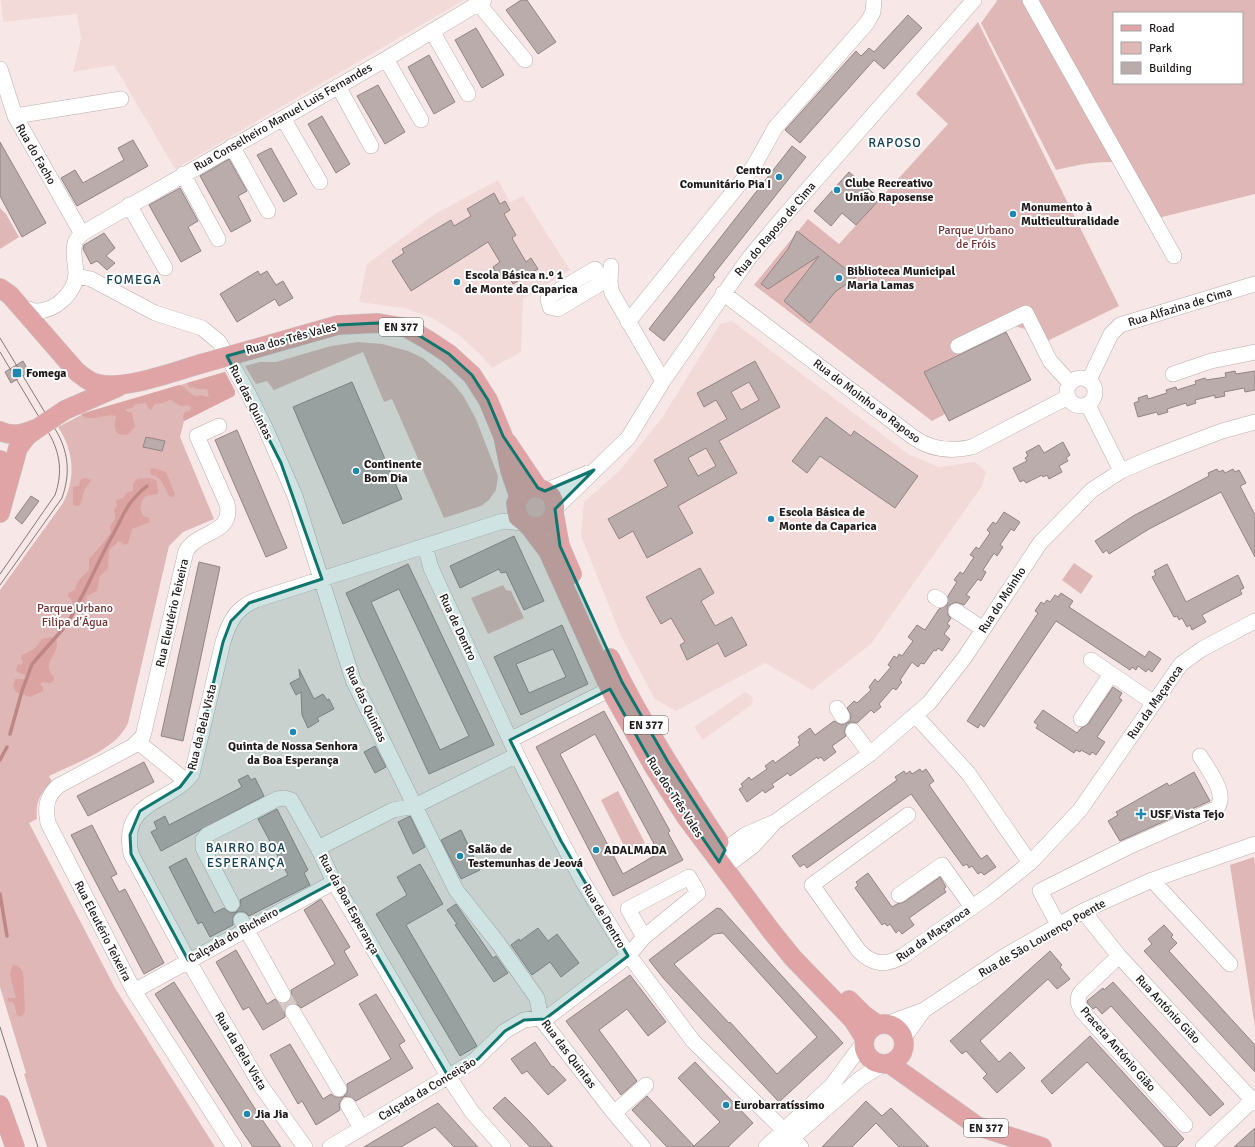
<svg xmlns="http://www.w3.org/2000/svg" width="1255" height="1147" font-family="Signika,sans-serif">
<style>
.built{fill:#f2dad9}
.green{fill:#deb7b6;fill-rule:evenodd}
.forest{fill:#dba3a2}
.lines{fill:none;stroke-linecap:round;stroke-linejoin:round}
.stream{stroke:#bd8786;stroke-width:3.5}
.building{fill:#bbacac;stroke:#928484;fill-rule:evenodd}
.minor-tunnel{stroke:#d6c9c8;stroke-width:15;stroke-dasharray:15 8;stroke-linecap:butt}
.minor-casing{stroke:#bbadac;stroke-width:16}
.major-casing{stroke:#c9c8c8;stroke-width:20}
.minor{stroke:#fff;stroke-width:15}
.major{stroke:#e0a4a6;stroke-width:19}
.tram{stroke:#817877;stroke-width:1}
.major-bridge-casing{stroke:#c9c8c8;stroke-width:20;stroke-linecap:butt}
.major-bridge{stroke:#e0a4a6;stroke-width:19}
.marked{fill:#0f766e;fill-opacity:0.2;stroke:#0f766e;stroke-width:3;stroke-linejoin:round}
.poi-dot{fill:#1e87af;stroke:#fff;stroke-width:1.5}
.labels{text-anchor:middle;stroke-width:4;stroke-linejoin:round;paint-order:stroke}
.shield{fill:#fff;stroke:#625e5d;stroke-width:1}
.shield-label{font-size:11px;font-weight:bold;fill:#1e1918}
.street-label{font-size:12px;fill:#1e1918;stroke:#fff}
.poi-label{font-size:12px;font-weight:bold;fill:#1e1918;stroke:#fff;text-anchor:start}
.park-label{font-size:12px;fill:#753033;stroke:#fff}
.neighbourhood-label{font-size:13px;letter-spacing:1px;fill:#104053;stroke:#fff}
</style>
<rect width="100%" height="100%" fill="#f7e8e7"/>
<!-- built -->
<path class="built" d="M1 0H464L175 169 114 65 73 72 81 39 77 14 3 22Z
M498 180 510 202 523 196 570 270 523 299 521 352 492 368 482 356 459 335 432 318 404 308 359 302 367 264 435 214Z
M732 321 908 454 939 467 975 462 986 472 982 486 871 644 812 690 765 663 676 711 655 699 621 636 581 536 584 502 620 470 662 418 720 324Z
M745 692 752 696 753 699 751 705 703 740 694 727Z"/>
<!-- green -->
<path class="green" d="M996 0H1255V194L1158 218 1122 163C1098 160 1079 165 1056 170L981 23 997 1ZM1114 13H1242V83H1114Z
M978 22 1119 306 1035 347 1025 329 1014 326 924 372 945 414 932 421 754 285 808 219 839 244 948 124 916 94Z
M0 208 6 214 19 237 0 249Z
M358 342 382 344 408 351 423 358 452 382 464 397 476 419 498 476 496 490 489 500 481 506 444 518 392 399 384 402 363 352 274 390 267 381 256 384 245 366 260 362H276L331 346Z
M225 372 235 391V395L184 421 180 437 214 519 183 532 169 546 128 723C116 750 75 763 49 776L52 782C40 792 35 804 37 819L29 823 115 988 215 1147H47L24 1074 26 1073 0 987V590L63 503C76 478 74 451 58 427L87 412Z
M536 496 547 505 542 517H530L525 509 527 500Z
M1074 563 1093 576 1081 594 1062 580Z
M503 585 506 590 511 591 524 618 488 634 471 598Z
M618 791 645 843 627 852 601 800Z
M1254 857 1255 864V1027L1230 865Z"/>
<!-- forest -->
<path class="forest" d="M225 372 235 391 234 396 184 421 183 416 185 412 190 411 191 407 187 405C178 408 178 403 170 400L162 403 154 404 151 410 148 408 146 403 136 404 132 408 126 409V411L132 413 135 427 127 435 118 434C112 424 116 425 116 416 105 412 89 424 81 414L179 385C186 386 189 395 196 396 201 396 201 394 206 397L209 396 207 389H196L194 387 190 388 187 383Z
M154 468 166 472 175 494 173 497 169 496C165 488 161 475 151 475L150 469Z
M84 478 91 480 84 491 80 505 75 506 73 504V487L79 486 80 480Z
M149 478 156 480 158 491 157 494 146 496 143 498 140 509 143 516 149 518 150 522 132 529 128 543 125 545 119 541 109 550 108 568 100 576 97 591 87 596 85 607 82 610 74 609 72 600 68 597V593L75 590C77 580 83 576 89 570V559C97 551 103 542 111 533L110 526C116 519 116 519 114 510L117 506 116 500 123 498 128 492 133 491V484L137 479Z
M52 637 56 639C62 653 39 663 54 677L53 681 50 683 42 682 40 685 43 687V691L30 697 16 692 13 686 15 679H25L27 676 16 671 18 664 21 665 23 662 21 659 22 655C31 651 37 648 42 639Z
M13 965 18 966 23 972 25 1012 21 1017 17 1015 14 1003 7 1001 8 998H16L10 974Z"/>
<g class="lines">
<!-- stream -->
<path class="stream" d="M68 622C84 595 96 566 111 538 125 514 124 505 147 486
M10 734 22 691 32 664 63 629
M0 760 7 747
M0 894 7 936"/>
</g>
<!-- building -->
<path class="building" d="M521 0H527L556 42 538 54 506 10Z
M908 15 922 28 884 69 874 60 800 143 785 130 856 51 861 56 869 48 874 52Z
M476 28 504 75 482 88 455 40Z
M429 55 455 102 434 114 408 67Z
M378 85 405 132 385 144 357 96Z
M322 116 350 164 336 173 308 124Z
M133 140 148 166 77 206 61 178 75 170 83 183 124 160 118 148Z
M0 142 46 223 22 237 0 196Z
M792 146 806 157 713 275 715 277 664 341 649 329Z
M271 148 297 194 284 202 257 155Z
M229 159 247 191 238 196 251 221 231 232 200 176Z
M849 172 880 199 856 225 842 213 831 226 814 211Z
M180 188 198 221 188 227 201 251 181 262 149 205Z
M494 193 500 204 505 201 510 210 504 214 516 235 512 238 526 262 531 258 538 269 513 284 507 273 499 278 493 267 500 262 488 242 411 291 392 261 404 253 402 249 451 220 454 226 471 216 467 209Z
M797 231 856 277 835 292 810 323 784 301 819 256 768 289 761 284 788 249Z
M104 233 115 248 106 256 115 263 107 270 97 261 91 264 83 249 84 245Z
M258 271 260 275 267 271 276 285 283 281 293 298 279 306 275 299 237 322 220 294Z
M1006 332 1031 380 949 421 924 372Z
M23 361 29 372 11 383 5 372Z
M755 361 780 407 719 441 737 473 678 506 693 533 647 558 633 531 619 539 608 519 668 486 654 460 727 419 716 400 704 407 697 393ZM749 382 759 400 741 410 731 392ZM706 448 716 466 698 476 688 458Z
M1235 371 1236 374 1255 371V390L1245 392 1244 388 1224 392 1225 396 1215 398V395L1195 400 1196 403 1187 406 1186 403 1167 409 1168 412 1158 415 1157 412 1138 417 1134 403 1139 401 1138 398 1147 395 1148 399 1167 393 1166 390 1176 387 1177 390 1196 384 1195 381 1205 378 1206 380 1226 377 1225 373Z
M352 382 402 499 343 524 293 407Z
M826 417 851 436 854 431 918 476 895 508 820 456 807 473 792 461Z
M237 430 287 548 266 557 215 440Z
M146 437 165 441 162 451 143 447Z
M1063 442 1070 455 1066 458 1068 461 1059 466 1062 472 1049 479 1047 475 1043 477 1042 475 1026 483 1024 480 1020 482 1013 468 1027 461 1025 458 1028 456 1026 452 1039 445 1044 453Z
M1217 469 1219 472 1223 470 1225 473 1233 469 1235 472 1239 470 1246 483 1240 486 1255 515V557L1221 492 1149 529 1109 554 1107 550 1103 553 1095 541 1133 516 1209 476 1208 473Z
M31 496 39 501 22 524 15 518Z
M1004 512 1020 522 1014 531 1011 529 1000 545 1003 547 997 556 994 553 983 570 986 572 981 581 978 579 966 595 970 597 964 605 956 602 948 606V615L951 618 947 624 950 626 944 634 950 639 942 651 938 648 936 651 934 650 924 664 921 663 918 667 912 662 900 680 902 682 896 690 893 688 879 704 881 707 874 713 871 710 857 723 852 722 847 724 844 732 846 736 832 746 836 752 824 761 821 757 818 759 817 757 790 776 788 773 772 784 774 787 765 793 763 790 747 802 739 789 743 787 741 784 749 777 751 780 767 769 765 766 773 760 775 763 800 745 798 742 800 740 798 737 810 728 815 735 834 721 842 725 850 721 851 715 847 708 854 701 857 703 871 690 869 687 875 679 878 682 891 667 888 665 894 656 897 658 899 654 902 656 913 641 908 637 917 625 925 630 939 609 947 605 948 596 957 582 954 580 960 572 963 574 974 557 970 555 976 547 979 549 990 533 987 530 993 522 996 524Z
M514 536 544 601 524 610 506 572 501 573 499 569 460 588 450 566Z
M199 562 220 567 183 741 161 736Z
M408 564 494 745 429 774 346 593ZM399 589 469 736 440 750 371 602Z
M1167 564 1186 602 1238 575 1244 588 1240 590 1242 594 1202 615 1206 622 1192 630 1190 625 1187 627 1182 618 1179 620 1177 616 1174 617 1152 577 1156 575 1154 571Z
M700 568 714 593 701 601 715 626 732 617 747 645 725 657 718 643 687 660 680 645 685 642 671 618 661 624 646 597Z
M1061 593 1073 601 1069 607 1145 657 1149 651 1161 659 1152 672 1148 669 1146 672 1138 666 1136 670 1132 667 1130 670 1056 621 984 727 980 724 978 728 967 721 1038 613 1035 611 1041 602 1044 604 1047 600 1050 602 1055 595 1058 597Z
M562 625 588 684 521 715 494 657ZM553 649 566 677 529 693 516 664Z
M299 669 314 699 323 694 327 700 329 699 334 709 317 718 319 721 308 728 302 715 301 692 296 695 290 683 300 678Z
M1113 687 1122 693 1119 698 1122 700 1097 737 1105 742 1096 755 1092 752 1090 755 1081 750 1080 752 1076 750 1074 753 1036 728 1038 725 1034 722 1043 710 1077 733 1081 728 1088 724Z
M604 711 670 831 668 833 683 860 613 896 536 747ZM595 734 659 853 623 874 560 754Z
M375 746 386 767 375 773 364 752Z
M144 762 154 782 88 816 77 796Z
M920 769 922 772 926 769 934 781 929 785 981 859 987 855 996 867 984 875 981 872 978 874 972 866 969 868 967 864 963 866 911 794 807 868 804 864 800 867 792 856 897 780 895 777 904 771 906 774 910 771 912 774Z
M1194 772 1210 801 1120 841 1108 821 1118 815 1116 812 1167 783 1169 786Z
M248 775 251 780 255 778 264 796 161 851 151 832 157 829 154 822 165 816 169 825 242 787 238 780Z
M277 809 308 870 304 873 310 885 249 916 245 912H237L233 916V925L210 937 202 922 198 924 169 867 186 858 214 913 224 908 231 913 236 912 241 905 240 900 288 875 258 819Z
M410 816 425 847 413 854 398 822Z
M92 825 117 874 111 877 119 892 125 889 164 963 144 974 71 835Z
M461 830 480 870 461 879 441 840Z
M420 864 443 904 406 925 477 1046 460 1056 376 914 407 895 397 877Z
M868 873 892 907 897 904 904 902 940 877 946 887 944 889 946 892 909 918 914 925 902 934 899 930 896 933 890 924 887 926 885 923 882 925 855 888 858 885 856 882Z
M321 899 350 947 344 951 358 975 301 1008 297 1004H289L285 1008V1017L263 1030 249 1007 243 1010 216 962 236 950 267 1004 275 999 282 1004 288 1003 292 996 291 990 335 964 304 910Z
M456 904 493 958 496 956 508 973 494 982 455 925 457 924 447 910Z
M717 908 721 909 843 1043 779 1102 664 979 649 960ZM723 933 817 1037 777 1074 730 1022 729 1023 674 964 714 934Z
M1164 925 1173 935 1171 937 1177 943 1169 951 1255 1045V1072L1144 951 1152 944 1148 939Z
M538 928 548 941 557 934 579 963 561 977 550 962 532 975 511 945 519 939 520 941Z
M1050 951 1062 965 1060 967 1070 979 1057 989 1048 979 980 1041 999 1062 1010 1052 1025 1068 997 1093 983 1078 987 1074 966 1051 962 1054 950 1041Z
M630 975 666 1022 648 1036 627 1009 599 1030 637 1081 621 1095 566 1021Z
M174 982 261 1118 281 1147H253L242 1131 155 994Z
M1113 982 1224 1104 1210 1116 1111 1006 1102 1014 1096 1007 1093 1009 1088 1004 1087 1001 1103 988 1104 990Z
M376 994 405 1041 399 1045 413 1068 356 1101 348 1096 343 1097 339 1105 340 1110 316 1125 302 1101 298 1104 270 1055 290 1044 323 1099 331 1094 335 1097H343L347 1093V1084L391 1059 359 1004Z
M1090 1036 1184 1139 1176 1147H1165L1087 1062 1052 1094 1041 1081Z
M535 1042 552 1067 553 1066 566 1080 548 1095 527 1071 522 1074 511 1059Z
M695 1062 753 1123 728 1147H667L632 1110 647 1096 694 1146 720 1122 678 1078Z
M505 1097 530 1122 553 1147H530L493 1108Z
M866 1101 882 1116 891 1108 929 1147H899L876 1123 852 1147H822Z
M438 1103 478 1147H454L435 1127 401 1147H364Z
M1255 1128V1147H1234Z"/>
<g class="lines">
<!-- minor-tunnel -->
<path class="minor-tunnel" d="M283 995 293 1012"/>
<!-- minor casing -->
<g class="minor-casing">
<path id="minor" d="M1030 0 1174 256
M478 3 525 60
M432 31 468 94
M386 59 421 120
M0 69 15 116 82 234
M338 86 371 146
M15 116 121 99
M283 118 320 182
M232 146 268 211
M183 174 218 239
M129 205 165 268
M611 266 610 283 612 293 663 381
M76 276 91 279 155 313 202 328 219 342 247 391 264 425 295 496 353 680 456 890 498 943 537 998 541 1019 614 1113 643 1147
M603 282 595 269 553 294 548 299 550 307 558 309 603 282 610 283
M723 293 913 437C931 450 950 452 972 447L1068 397
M20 306C25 308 30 310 35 311 55 312 75 293 76 274 76 265 72 252 75 243 77 237 83 233 88 230L386 59 484 0
M628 322 754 166 775 128 867 23 873 12 874 0
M958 346 1026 313 1050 361 1070 383
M1173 374 1211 361 1255 352
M1067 392a14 14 0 1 1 28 0a14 14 0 1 1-28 0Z
M1089 380 1111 334 1120 325 1255 284
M1088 405 1121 471
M219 426 197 436 227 504C234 535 198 530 186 551L143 736 133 746 58 786C46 797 45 808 48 823L134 991 234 1147
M545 491 588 473
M555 509 628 438 663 381 749 258 785 215 974 0
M425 546 431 568 517 755 548 816 583 882 625 950 693 1041 801 1147
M935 597 940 600
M956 611 983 629
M1091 660 1154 703
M837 708 842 716
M916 716 968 773 1030 863
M1081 719 1111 674
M853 731 870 754
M510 740 610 689
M138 742 186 781
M908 815 812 885 859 951C873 965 886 966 903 956L991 894 1030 863 1080 810 1181 664 1202 649 1255 621
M775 822 745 835 725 850 719 862 733 861 753 846 775 822 870 754 929 703 965 657 1040 543 1092 490 1121 471 1151 458 1222 431 1255 422
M318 848 393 810 415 806 517 755
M1152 880 1230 964
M899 895 942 865 972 907
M232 904 203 848V840L207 835 277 799 284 798 291 800 318 848 334 882 448 1076 472 1112 503 1147
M1083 911 1119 956 1255 1103
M241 920 283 995
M1059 926 1040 891 1126 848 1217 808C1228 793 1208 770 1200 756
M1119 956 1081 992C1076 999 1078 1004 1082 1011L1185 1125
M134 991 334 882
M293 1012 339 1089
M886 1024 924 1010 1005 956 1083 911 1152 880 1255 844
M903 1039 924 1010
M348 1105 361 1128
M614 1113 646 1085
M305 1147 261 1086 188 960 131 854C120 799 169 805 192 774L223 642C229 622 236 608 256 600L503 521 523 523
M330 1147 474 1061 505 1031 524 1020 548 1017 628 956 644 937 698 893 689 877 628 909 644 937
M766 1147 832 1085 864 1042
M782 1147 861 1078 882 1065
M1203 1147 1255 1098"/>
</g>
<!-- major casing -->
<g class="major-casing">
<path id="major" d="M0 288 10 295 77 372C84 377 90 383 99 384 127 390 175 371 204 363
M250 350 338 325 378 323 407 328 428 340 449 354 472 375 488 400 503 436 510 470 519 497
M65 410 118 387
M0 431C12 437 23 434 35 429
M507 442 538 488
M0 460 5 490
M0 513 18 448 27 436 38 428
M554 513 560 546 572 574
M529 526C568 531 559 476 524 491L516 503 518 517 529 526 548 551 610 689 654 767 686 817 772 932 793 958 853 1020 865 1039
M610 658C641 722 680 783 719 842
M849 1000 864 1015 878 1025
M864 1044a20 20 0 1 1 40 0a20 20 0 1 1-40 0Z
M890 1064 977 1126 1042 1147
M0 1105 15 1147"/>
</g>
<!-- minor -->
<use href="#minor" class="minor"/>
<!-- major -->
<use href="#major" class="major"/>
<!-- tram -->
<path class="tram" d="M0 338 58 434C69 455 70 475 62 498L0 585
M0 352 51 437C61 457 62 475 55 495L0 574
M0 1027 38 1147"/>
<!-- major-bridge casing -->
<g class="major-bridge-casing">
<path id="major-bridge" d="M204 363 250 350
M38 428 65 410"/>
</g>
<!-- major-bridge -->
<use href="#major-bridge" class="major-bridge"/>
</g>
<!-- marked area -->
<path class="marked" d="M378 323 407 328 449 354 472 375 488 400 503 436 538 488 545 491 594 470 555 509 560 546 622 682 668 762 725 850 719 862 654 767 610 689 510 740 561 841 628 956 545 1019 524 1020 505 1031 478 1059 448 1076 334 882 188 960 131 854 130 835 140 811 180 787 193 770 223 642 231 621 249 603 322 579 281 463 227 356 338 325Z"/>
<!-- markers -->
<g class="poi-dot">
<circle cx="779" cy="177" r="4"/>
<circle cx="837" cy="190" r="4"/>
<circle cx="1013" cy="214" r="4"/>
<circle cx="839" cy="278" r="4"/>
<circle cx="457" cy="282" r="4"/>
<rect x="12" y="368" width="10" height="10" rx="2"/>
<circle cx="356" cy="471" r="4"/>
<circle cx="771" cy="519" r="4"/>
<circle cx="293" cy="732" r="4"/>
<path d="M1139 808h4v4h4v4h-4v4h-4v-4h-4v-4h4z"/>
<circle cx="596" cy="850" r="4"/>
<circle cx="460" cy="856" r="4"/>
<circle cx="726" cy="1105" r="4"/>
<circle cx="247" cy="1114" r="4"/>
</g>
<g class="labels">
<!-- shield labels -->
<g class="shield">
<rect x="379" y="318" width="44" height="18" rx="3"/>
<rect x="624" y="716" width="44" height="18" rx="3"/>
<rect x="964" y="1119" width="44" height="18" rx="3"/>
</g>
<g class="shield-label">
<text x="401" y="331">EN 377</text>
<text x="646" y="729">EN 377</text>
<text x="986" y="1132">EN 377</text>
</g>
<!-- street labels -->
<g class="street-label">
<text transform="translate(283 117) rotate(-30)" y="4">Rua Conselheiro Manuel Luis Fernandes</text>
<text transform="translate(36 154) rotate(60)" y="4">Rua do Facho</text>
<text transform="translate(775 229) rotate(-50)" y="4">Rua do Raposo de Cima</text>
<text transform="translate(1180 307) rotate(-17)" y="4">Rua Alfazina de Cima</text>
<text transform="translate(291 338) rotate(-15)" y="4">Rua dos Três Vales</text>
<text transform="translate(867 401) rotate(37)" y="4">Rua do Moinho ao Raposo</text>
<text transform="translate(251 402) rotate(63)" y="4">Rua das Quintas</text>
<text transform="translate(1002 600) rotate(-57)" y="4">Rua do Moinho</text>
<text transform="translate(172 613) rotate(-77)" y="4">Rua Eleutério Teixeira</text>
<text transform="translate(458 627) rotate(65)" y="4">Rua de Dentro</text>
<text transform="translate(1155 702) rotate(-55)" y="4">Rua da Maçaroca</text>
<text transform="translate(366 704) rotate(65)" y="4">Rua das Quintas</text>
<text transform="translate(202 727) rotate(-76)" y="4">Rua da Bela Vista</text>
<text transform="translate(675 797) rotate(57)" y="4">Rua dos Três Vales</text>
<text transform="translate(349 904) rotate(61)" y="4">Rua da Boa Esperança</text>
<text transform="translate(604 916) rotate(59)" y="4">Rua de Dentro</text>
<text transform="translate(103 931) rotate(63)" y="4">Rua Eleutério Teixeira</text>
<text transform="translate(933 934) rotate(-35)" y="4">Rua da Maçaroca</text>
<text transform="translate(233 935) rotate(-29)" y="4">Calçada do Bicheiro</text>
<text transform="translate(1042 938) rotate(-30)" y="4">Rua de São Lourenço Poente</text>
<text transform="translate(1168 1009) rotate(47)" y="4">Rua António Gião</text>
<text transform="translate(1118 1049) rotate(49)" y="4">Praceta António Gião</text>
<text transform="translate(241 1051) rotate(59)" y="4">Rua da Bela Vista</text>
<text transform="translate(569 1054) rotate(53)" y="4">Rua das Quintas</text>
<text transform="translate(427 1089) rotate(-31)" y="4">Calçada da Conceição</text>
</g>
<!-- poi labels -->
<g class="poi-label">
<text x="771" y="174" text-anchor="end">Centro<tspan x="771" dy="14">Comunitário Pia I</tspan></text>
<text x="845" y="187">Clube Recreativo<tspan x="845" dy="14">União Raposense</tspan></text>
<text x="1021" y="211">Monumento à<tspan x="1021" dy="14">Multiculturalidade</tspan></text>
<text x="847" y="275">Biblioteca Municipal<tspan x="847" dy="14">Maria Lamas</tspan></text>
<text x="465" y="279">Escola Básica n.º 1<tspan x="465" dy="14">de Monte da Caparica</tspan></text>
<text x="26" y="377">Fomega</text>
<text x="364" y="468">Continente<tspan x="364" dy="14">Bom Dia</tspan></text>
<text x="779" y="516">Escola Básica de<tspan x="779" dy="14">Monte da Caparica</tspan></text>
<text x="293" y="750" text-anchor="middle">Quinta de Nossa Senhora<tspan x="293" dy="14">da Boa Esperança</tspan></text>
<text x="1150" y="818">USF Vista Tejo</text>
<text x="468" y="853">Salão de<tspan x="468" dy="14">Testemunhas de Jeová</tspan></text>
<text x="604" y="854">ADALMADA</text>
<text x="734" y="1109">Eurobarratíssimo</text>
<text x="255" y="1118">Jia Jia</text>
</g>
<!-- park labels -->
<g class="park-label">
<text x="976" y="234">Parque Urbano<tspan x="976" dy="14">de Fróis</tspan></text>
<text x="75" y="612">Parque Urbano<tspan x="75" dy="14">Filipa d'Água</tspan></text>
</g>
<!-- neighbourhood labels -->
<g class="neighbourhood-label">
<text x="895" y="147">RAPOSO</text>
<text x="134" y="284">FOMEGA</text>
<text x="246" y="852">BAIRRO BOA<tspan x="246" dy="15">ESPERANÇA</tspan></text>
</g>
</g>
<!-- legend -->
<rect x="1113" y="12" width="130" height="72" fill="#ffffff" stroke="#a5a3a3"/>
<rect x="1121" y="25" width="20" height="6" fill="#e0a4a6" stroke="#a5a3a3"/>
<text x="1149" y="32" font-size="12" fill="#1e1918">Road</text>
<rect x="1121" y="42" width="20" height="12" fill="#deb7b6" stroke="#a5a3a3"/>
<text x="1149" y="52" font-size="12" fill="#1e1918">Park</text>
<rect x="1121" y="62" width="20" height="12" fill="#bbacac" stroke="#a5a3a3"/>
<text x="1149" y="72" font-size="12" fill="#1e1918">Building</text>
</svg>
